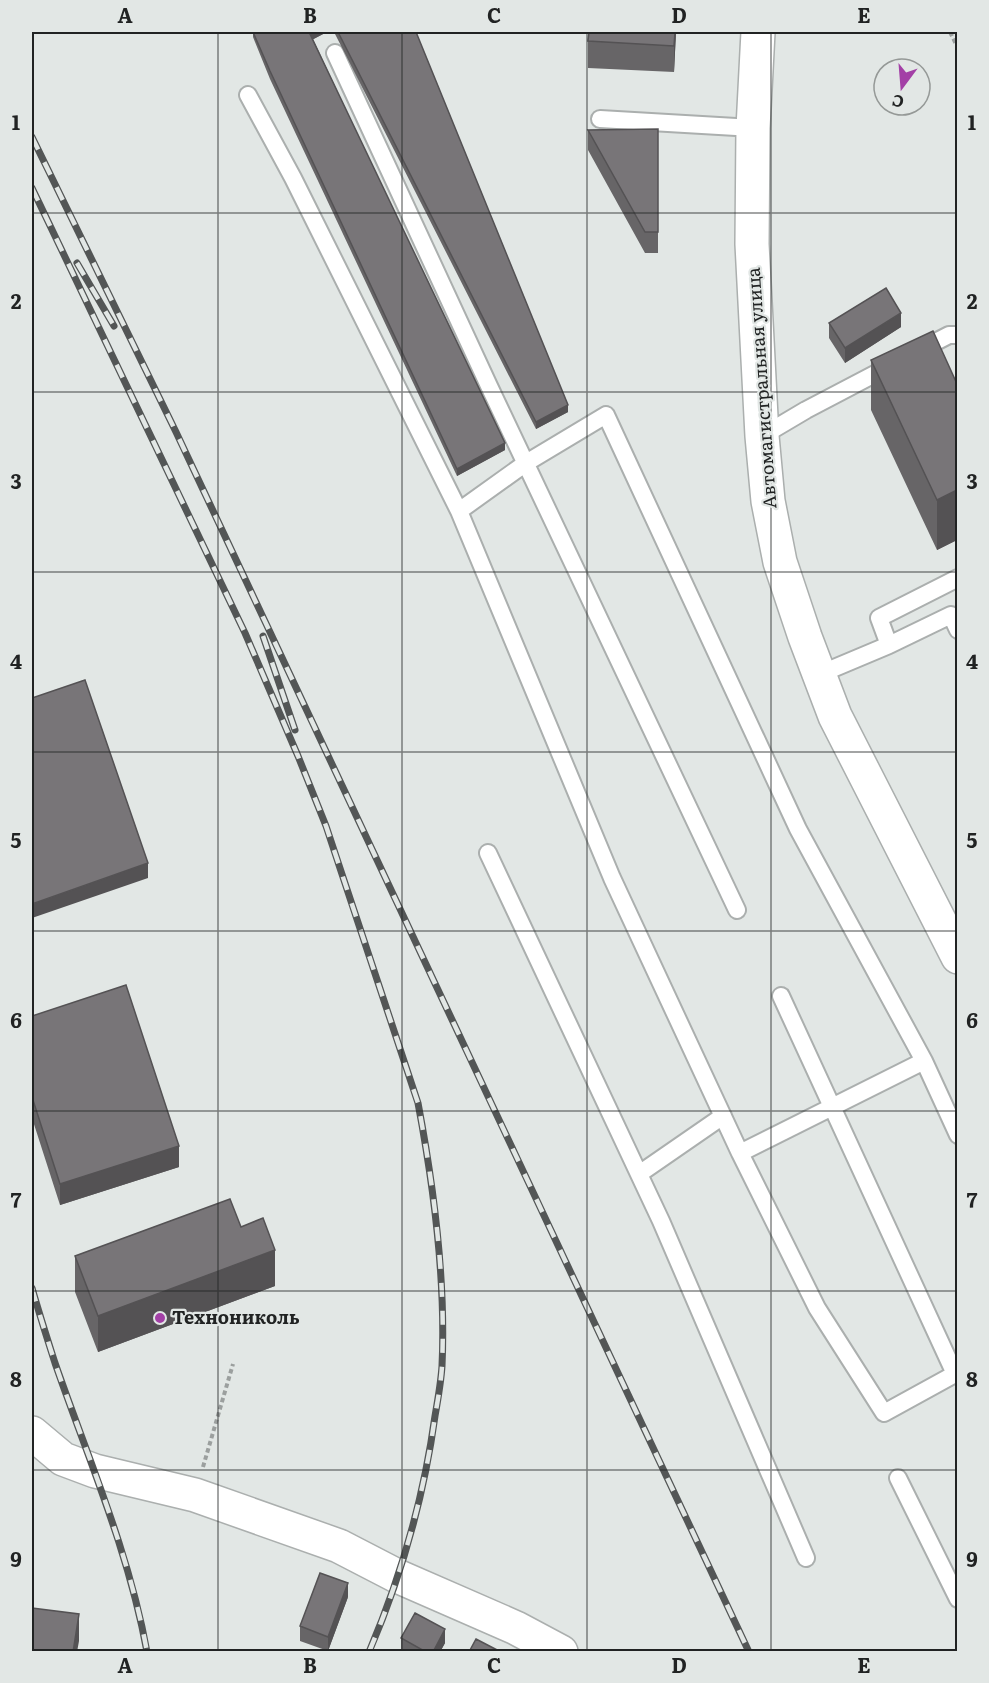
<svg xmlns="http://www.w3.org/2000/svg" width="989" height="1683" font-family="Literata,serif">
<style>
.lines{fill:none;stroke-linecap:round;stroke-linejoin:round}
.service-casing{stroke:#abafae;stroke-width:20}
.minor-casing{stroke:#abafae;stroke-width:36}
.secondary-casing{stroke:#abafae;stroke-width:36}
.path{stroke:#9b9f9e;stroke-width:4;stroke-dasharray:4.5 3;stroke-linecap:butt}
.service{stroke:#fff;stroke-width:16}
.minor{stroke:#fff;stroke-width:33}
.secondary{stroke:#fff;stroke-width:33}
.rail-casing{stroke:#535656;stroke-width:7}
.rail{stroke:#e2e7e5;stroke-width:4.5;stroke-dasharray:14;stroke-linecap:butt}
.wall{fill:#676567}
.shaded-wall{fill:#545254}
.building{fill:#787578;stroke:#545254;stroke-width:1.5}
.grid{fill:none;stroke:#212323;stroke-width:1.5;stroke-opacity:0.55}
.poi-dot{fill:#a340a6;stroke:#e2e7e5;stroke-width:2}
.labels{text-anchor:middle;stroke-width:4.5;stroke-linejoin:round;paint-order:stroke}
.street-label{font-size:18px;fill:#212323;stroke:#e2e7e5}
.poi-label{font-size:18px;font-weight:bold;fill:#212323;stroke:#e2e7e5;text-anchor:start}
.neatline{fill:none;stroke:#212323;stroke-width:2}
.grid-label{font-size:20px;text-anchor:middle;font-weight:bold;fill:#212323}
</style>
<rect width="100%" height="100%" fill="#e2e7e5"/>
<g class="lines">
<!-- service casing -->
<g class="service-casing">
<path id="service" d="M335 53 489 386 737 910
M248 95 293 178 459 511 612 878 740 1153 817 1308 884 1413 955 1374 781 996
M600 119 753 128
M918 351 949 335H958
M762 436 806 410 890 366
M459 511 526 463 606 415 798 829 924 1061
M889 645 951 615 958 630
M820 674 889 645 879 618 958 578
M488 853 661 1221 806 1558
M740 1153 924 1061 958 1135
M639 1174 723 1116
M898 1478 958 1599"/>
</g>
<!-- minor casing -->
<g class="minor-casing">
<path id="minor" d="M32 1433 63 1459 95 1471 195 1495 339 1546 397 1576 516 1628 561 1652"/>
</g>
<!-- secondary casing -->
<g class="secondary-casing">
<path id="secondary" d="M758 32 753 128 752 244 762 436 768 501 780 562 805 637 835 716 958 957"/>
</g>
<!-- path -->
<path class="path" d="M950 32 958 48
M203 1467 233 1364"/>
<!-- service -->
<use href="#service" class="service"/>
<!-- minor -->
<use href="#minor" class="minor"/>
<!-- secondary -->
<use href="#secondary" class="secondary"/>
<!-- rail casing -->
<g class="rail-casing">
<path id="rail" d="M32 137 176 432 749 1652
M32 188 245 633 298 756 326 826 418 1103C434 1188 446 1280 442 1366 441 1382 438 1399 435 1416 424 1496 401 1577 369 1652
M77 263 114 326
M263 636 295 730
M32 1288C39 1313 47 1338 55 1363 88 1458 129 1552 147 1652"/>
</g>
<!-- rail -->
<use href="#rail" class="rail"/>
</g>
<!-- wall -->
<path class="wall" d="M253 32H327L313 39 505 450 457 476 270 79 253 37Z
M334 32H416L568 412 536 429Z
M676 32 674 72 588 68V41Z
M658 129V253H645L588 150V130Z
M829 323 901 327 845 363 829 338Z
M871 360 957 384V540L937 550 871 410Z
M32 1016 179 1167 60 1205 32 1118Z
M241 1227 275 1286 98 1352 75 1292V1256Z
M348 1597 328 1651 300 1641V1626Z
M401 1638 445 1643 440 1652H401Z"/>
<!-- shaded-wall -->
<path class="shaded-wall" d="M314 32H327L310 41V34Z
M675 32H676L674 72V46Z
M901 313V327L845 363V348Z
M568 405V412L536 429V422Z
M505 443V450L457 476V469Z
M957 490V540L937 550V500Z
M148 863V878L32 918V904Z
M179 1146V1167L60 1205V1184Z
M275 1250V1286L98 1352V1316Z
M348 1583V1597L328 1651V1637Z
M79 1614V1641L77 1652H73Z
M445 1629V1643L440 1652H433Z"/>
<!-- building -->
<path class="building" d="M253 32H314L310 34 505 443 457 469 270 71Z
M338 32H416L568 405 536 422Z
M589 32H675L674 46 588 41Z
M658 129V232H645L588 130Z
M886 288 901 313 845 348 829 323Z
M933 331 957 384V490L937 500 871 360Z
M85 680 148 863 32 904V698Z
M126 985 179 1146 60 1184 32 1097V1016Z
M230 1199 241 1227 263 1218 275 1250 98 1316 75 1256Z
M320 1573 348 1583 328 1637 300 1626Z
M32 1608 79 1614 73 1652H32Z
M415 1613 445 1629 433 1652H426L401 1638Z
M476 1639 501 1652H469Z"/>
<!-- grid -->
<path class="grid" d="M218 32V1652M402 32V1652M587 32V1652M771 32V1652M32 213H958M32 392H958M32 572H958M32 752H958M32 931H958M32 1111H958M32 1291H958M32 1470H958"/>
<!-- markers -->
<circle class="poi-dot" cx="160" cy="1318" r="6"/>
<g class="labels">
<!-- street labels -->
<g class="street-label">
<text transform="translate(762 388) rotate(-94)" y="6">Автомагистральная улица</text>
</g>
<!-- poi labels -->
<g class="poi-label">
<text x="172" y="1324">Технониколь</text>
</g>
</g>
<!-- border -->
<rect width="989" height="1683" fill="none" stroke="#e2e7e5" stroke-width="66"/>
<!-- north arrow -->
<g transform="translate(902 87) rotate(196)"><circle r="28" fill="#e2e7e5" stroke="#959997" stroke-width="1.5"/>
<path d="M0-4.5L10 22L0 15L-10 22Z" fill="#a340a6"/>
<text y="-9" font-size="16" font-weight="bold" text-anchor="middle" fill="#212323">С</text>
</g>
<rect x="33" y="33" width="923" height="1617" class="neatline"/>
<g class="grid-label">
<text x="125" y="23">A</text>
<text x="310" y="23">B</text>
<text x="494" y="23">C</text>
<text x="679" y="23">D</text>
<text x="864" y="23">E</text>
<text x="16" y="130">1</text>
<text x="972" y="130">1</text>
<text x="16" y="309">2</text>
<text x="972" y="309">2</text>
<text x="16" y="489">3</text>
<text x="972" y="489">3</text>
<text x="16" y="669">4</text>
<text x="972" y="669">4</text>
<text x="16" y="848">5</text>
<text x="972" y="848">5</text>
<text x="16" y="1028">6</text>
<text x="972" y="1028">6</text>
<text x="16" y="1208">7</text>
<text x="972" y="1208">7</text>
<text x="16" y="1387">8</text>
<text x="972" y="1387">8</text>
<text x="16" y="1567">9</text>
<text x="972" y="1567">9</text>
<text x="125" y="1673">A</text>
<text x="310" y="1673">B</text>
<text x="494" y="1673">C</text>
<text x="679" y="1673">D</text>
<text x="864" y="1673">E</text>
</g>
</svg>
